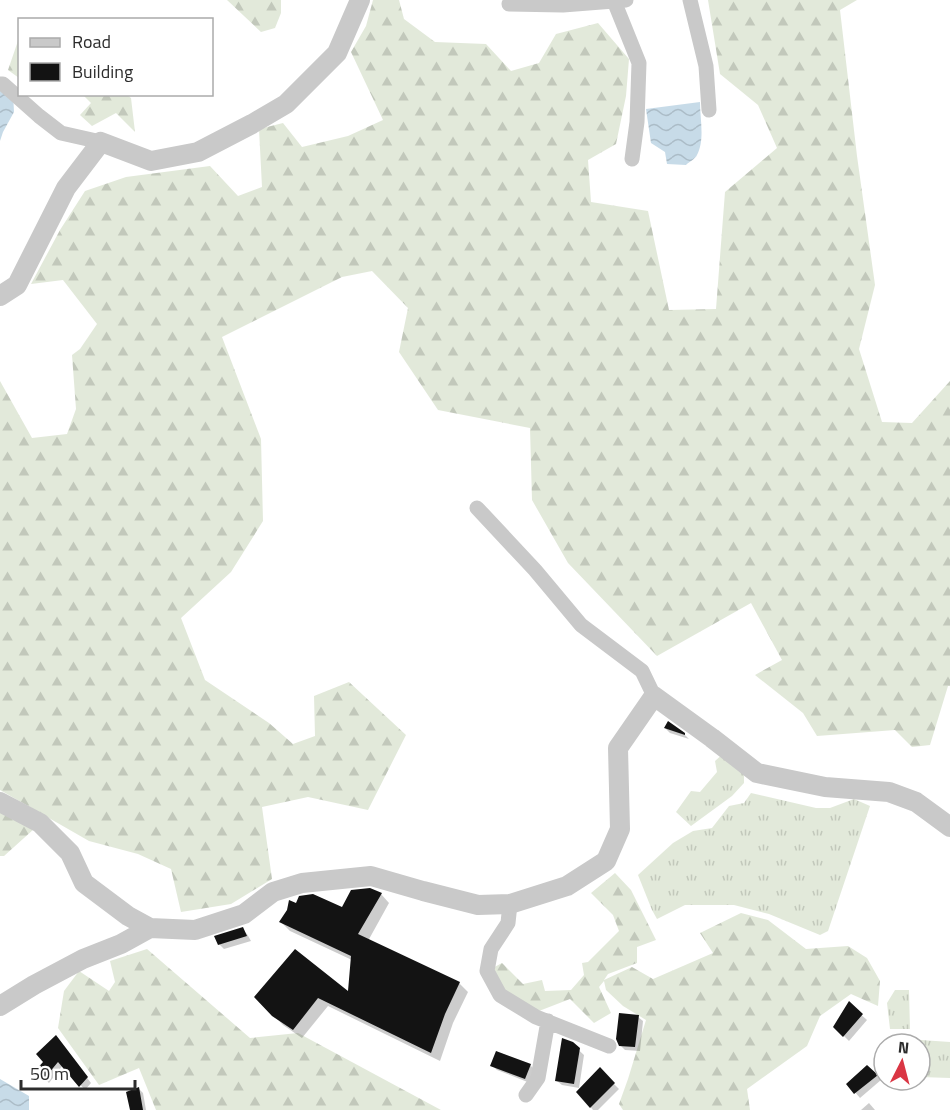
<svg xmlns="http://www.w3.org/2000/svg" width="950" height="1110" font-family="'Titillium Web',sans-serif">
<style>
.grass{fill:url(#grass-tufts)}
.forest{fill:url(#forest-firs)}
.water{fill:url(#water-waves)}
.shadow{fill:#0003}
.building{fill:#131313}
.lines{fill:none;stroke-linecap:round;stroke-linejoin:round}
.minor{stroke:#c9c9c9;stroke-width:15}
.tertiary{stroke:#c9c9c9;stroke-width:20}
</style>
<defs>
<pattern id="grass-tufts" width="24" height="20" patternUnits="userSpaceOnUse" patternTransform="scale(1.5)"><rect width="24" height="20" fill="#e2e9da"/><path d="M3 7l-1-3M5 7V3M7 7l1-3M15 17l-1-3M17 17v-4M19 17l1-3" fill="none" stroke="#c2c8bb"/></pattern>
<pattern id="forest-firs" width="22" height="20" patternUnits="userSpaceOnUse" patternTransform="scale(1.5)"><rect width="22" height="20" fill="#e2e9da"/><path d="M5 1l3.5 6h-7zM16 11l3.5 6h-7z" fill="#c2c8bb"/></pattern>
<pattern id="water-waves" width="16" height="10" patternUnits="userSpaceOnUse" patternTransform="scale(1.5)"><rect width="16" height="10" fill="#c7dbe8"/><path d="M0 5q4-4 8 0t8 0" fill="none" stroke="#abbcc7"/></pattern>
</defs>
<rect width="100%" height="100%" fill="#fff"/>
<!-- grass -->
<path class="grass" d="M725 752 744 771V783L732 796 691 826 676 812 691 791 700 792 717 772 715 761Z
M751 793 816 808H830L854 799 870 806 828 931 820 935 769 914 734 905H685L657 919 652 910 638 875 673 843 693 831 712 828 729 806 744 803Z
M895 990H909L910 1029H890L887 1003Z
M892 1038 950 1042V1078L920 1077V1044H894Z"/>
<!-- forest -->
<path class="forest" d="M227 0H281V13L275 28 261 32Z
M373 0H399L404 19 435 42 486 44 511 71 539 63 556 34 598 23 629 59 626 96 616 144 588 160 591 202 648 211 669 310 716 309 725 192 777 148 758 105 720 74 708 0H857L840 10 857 156 875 285 859 349 882 422 912 423 950 381V686H948L930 745 912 747 895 730 817 736 803 713 755 675 782 660 751 603 657 656 568 563 532 500 530 428 438 410 399 352 408 308 372 271 342 277 222 337 261 439 263 521 231 572 181 618 205 680 269 723 293 744 315 736 314 696 349 682 406 735 368 810 308 797 262 807 272 879 231 904 181 912 171 869 138 854 89 841 0 790V381L32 438 67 434 76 409 72 355 80 349 97 324 63 280 31 284 60 230 85 191 126 177 210 166 238 196 262 187 259 129 283 123 302 147 348 136 383 120 351 52 366 26Z
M19 38V78L8 70Z
M83 95H127L131 98 135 132 116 113 92 126 80 115 91 103Z
M0 812 34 829 4 856H0Z
M615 873 631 890 656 940 637 947V963L608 974 604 980 632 967 653 979 713 953 700 933 741 913 768 920 806 949 848 946 867 958 880 981 878 1006 851 994 820 1016 807 1046 747 1089 750 1110H623L619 1104 628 1079 646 1020 623 1006 606 990 604 981 599 987 611 1013 594 1023 570 999 539 1011 500 995 487 971 502 963 523 984 542 980 545 991 571 990 584 975 582 963 588 962 619 931 613 915 591 893Z
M147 949 250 1038 298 1033 441 1110H156L139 1068 99 1085 58 1028 64 991 79 971 109 991 115 982 110 961Z"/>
<!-- water -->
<path class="water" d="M0 89 13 93 14 112 3 132 0 141Z
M700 102C700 119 705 140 697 155 695 159 689 162 686 165L667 164 665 152 651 143 646 109Z
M0 1079 29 1096V1110H0Z"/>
<!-- shadow -->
<path class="shadow" d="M665 728 684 734 689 739 670 733Z
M381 894 389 903 368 941 459 983 468 992 453 1023 440 1061 328 1006 302 1038 283 1025 256 997 350 994 352 960 290 931 281 922 297 905 343 909Z
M242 929 247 934 251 941 224 949 219 944Z
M849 1004 867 1020 849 1041 835 1027Z
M638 1017 643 1021 640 1051 625 1050 620 1045Z
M60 1042 91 1083 85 1090 63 1065 49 1083 37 1071Z
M572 1044 584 1055 579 1088 562 1085 557 1081Z
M492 1065H530L535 1070 530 1083 497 1070Z
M867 1067 881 1080 860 1098 848 1084Z
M600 1070 619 1089 598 1110H593L578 1092Z
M139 1089 143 1093 146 1110H131Z
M869 1103 875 1110H861Z"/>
<!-- building -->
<path class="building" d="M668 721 685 733V735L664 728Z
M370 888 382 893 358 934 460 982 445 1014 431 1053 318 998 293 1030 272 1016 254 997 295 949 348 991 351 956 279 922 287 910 289 900 296 903 299 896 313 894 342 907 351 890Z
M243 927 247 936 218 945 214 936Z
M849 1001 863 1014 843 1037 833 1027Z
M619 1013 639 1015 635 1047 619 1046 616 1039Z
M56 1035 88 1077 79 1087 58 1062 43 1080 35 1071 43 1062 36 1054Z
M562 1038 573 1042 580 1048 574 1084 555 1081Z
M496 1051 531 1064 525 1079 490 1066Z
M867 1065 878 1075 854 1094 846 1084Z
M600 1067 615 1083 590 1108 576 1092Z
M139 1087 143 1110H130L126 1092Z"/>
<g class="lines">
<!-- minor -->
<path class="minor" d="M626 0 614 1 639 63 637 122 632 159
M690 0 706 66 709 110
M509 4 563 5 614 1
M0 84H3L39 116 61 133 101 142
M477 508 535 570 581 625 642 671 654 696
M510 904 508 923 491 949 487 971 500 995 536 1017 609 1046
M526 1095 538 1078 548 1021"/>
<!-- tertiary -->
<path class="tertiary" d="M0 296 17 285 66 188 101 142 151 161 198 152 252 124 286 104 337 53 360 0
M0 802 40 823 70 853 84 883 128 916 150 928 195 930 244 914 273 892 302 883 371 876 423 891 478 905 510 904 567 886 606 861 620 829 618 748 654 696 712 738 757 773 825 787 889 792 916 802 950 827
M0 1006 34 985 83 959 121 944 150 928"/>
</g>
<!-- legend -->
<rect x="18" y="18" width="195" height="78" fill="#ffffff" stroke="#ababab" stroke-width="1.5"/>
<rect x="30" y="38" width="30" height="9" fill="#c9c9c9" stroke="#ababab" stroke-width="1.5"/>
<text x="72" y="48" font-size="18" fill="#2c2c2c">Road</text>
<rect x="30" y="63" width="30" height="18" fill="#131313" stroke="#ababab" stroke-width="1.5"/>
<text x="72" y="78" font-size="18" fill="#2c2c2c">Building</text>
<!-- north arrow -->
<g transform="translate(902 1062) rotate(6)"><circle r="28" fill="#ffffff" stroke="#ababab" stroke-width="1.5"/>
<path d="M0-4.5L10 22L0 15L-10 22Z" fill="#da3644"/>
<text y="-9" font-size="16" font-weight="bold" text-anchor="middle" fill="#2c2c2c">N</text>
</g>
<!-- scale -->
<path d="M21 1080v9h114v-9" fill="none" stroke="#2c2c2c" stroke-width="3"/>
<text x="30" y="1080" font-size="18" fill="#2c2c2c" stroke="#ffffff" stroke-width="4.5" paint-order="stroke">50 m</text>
</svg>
